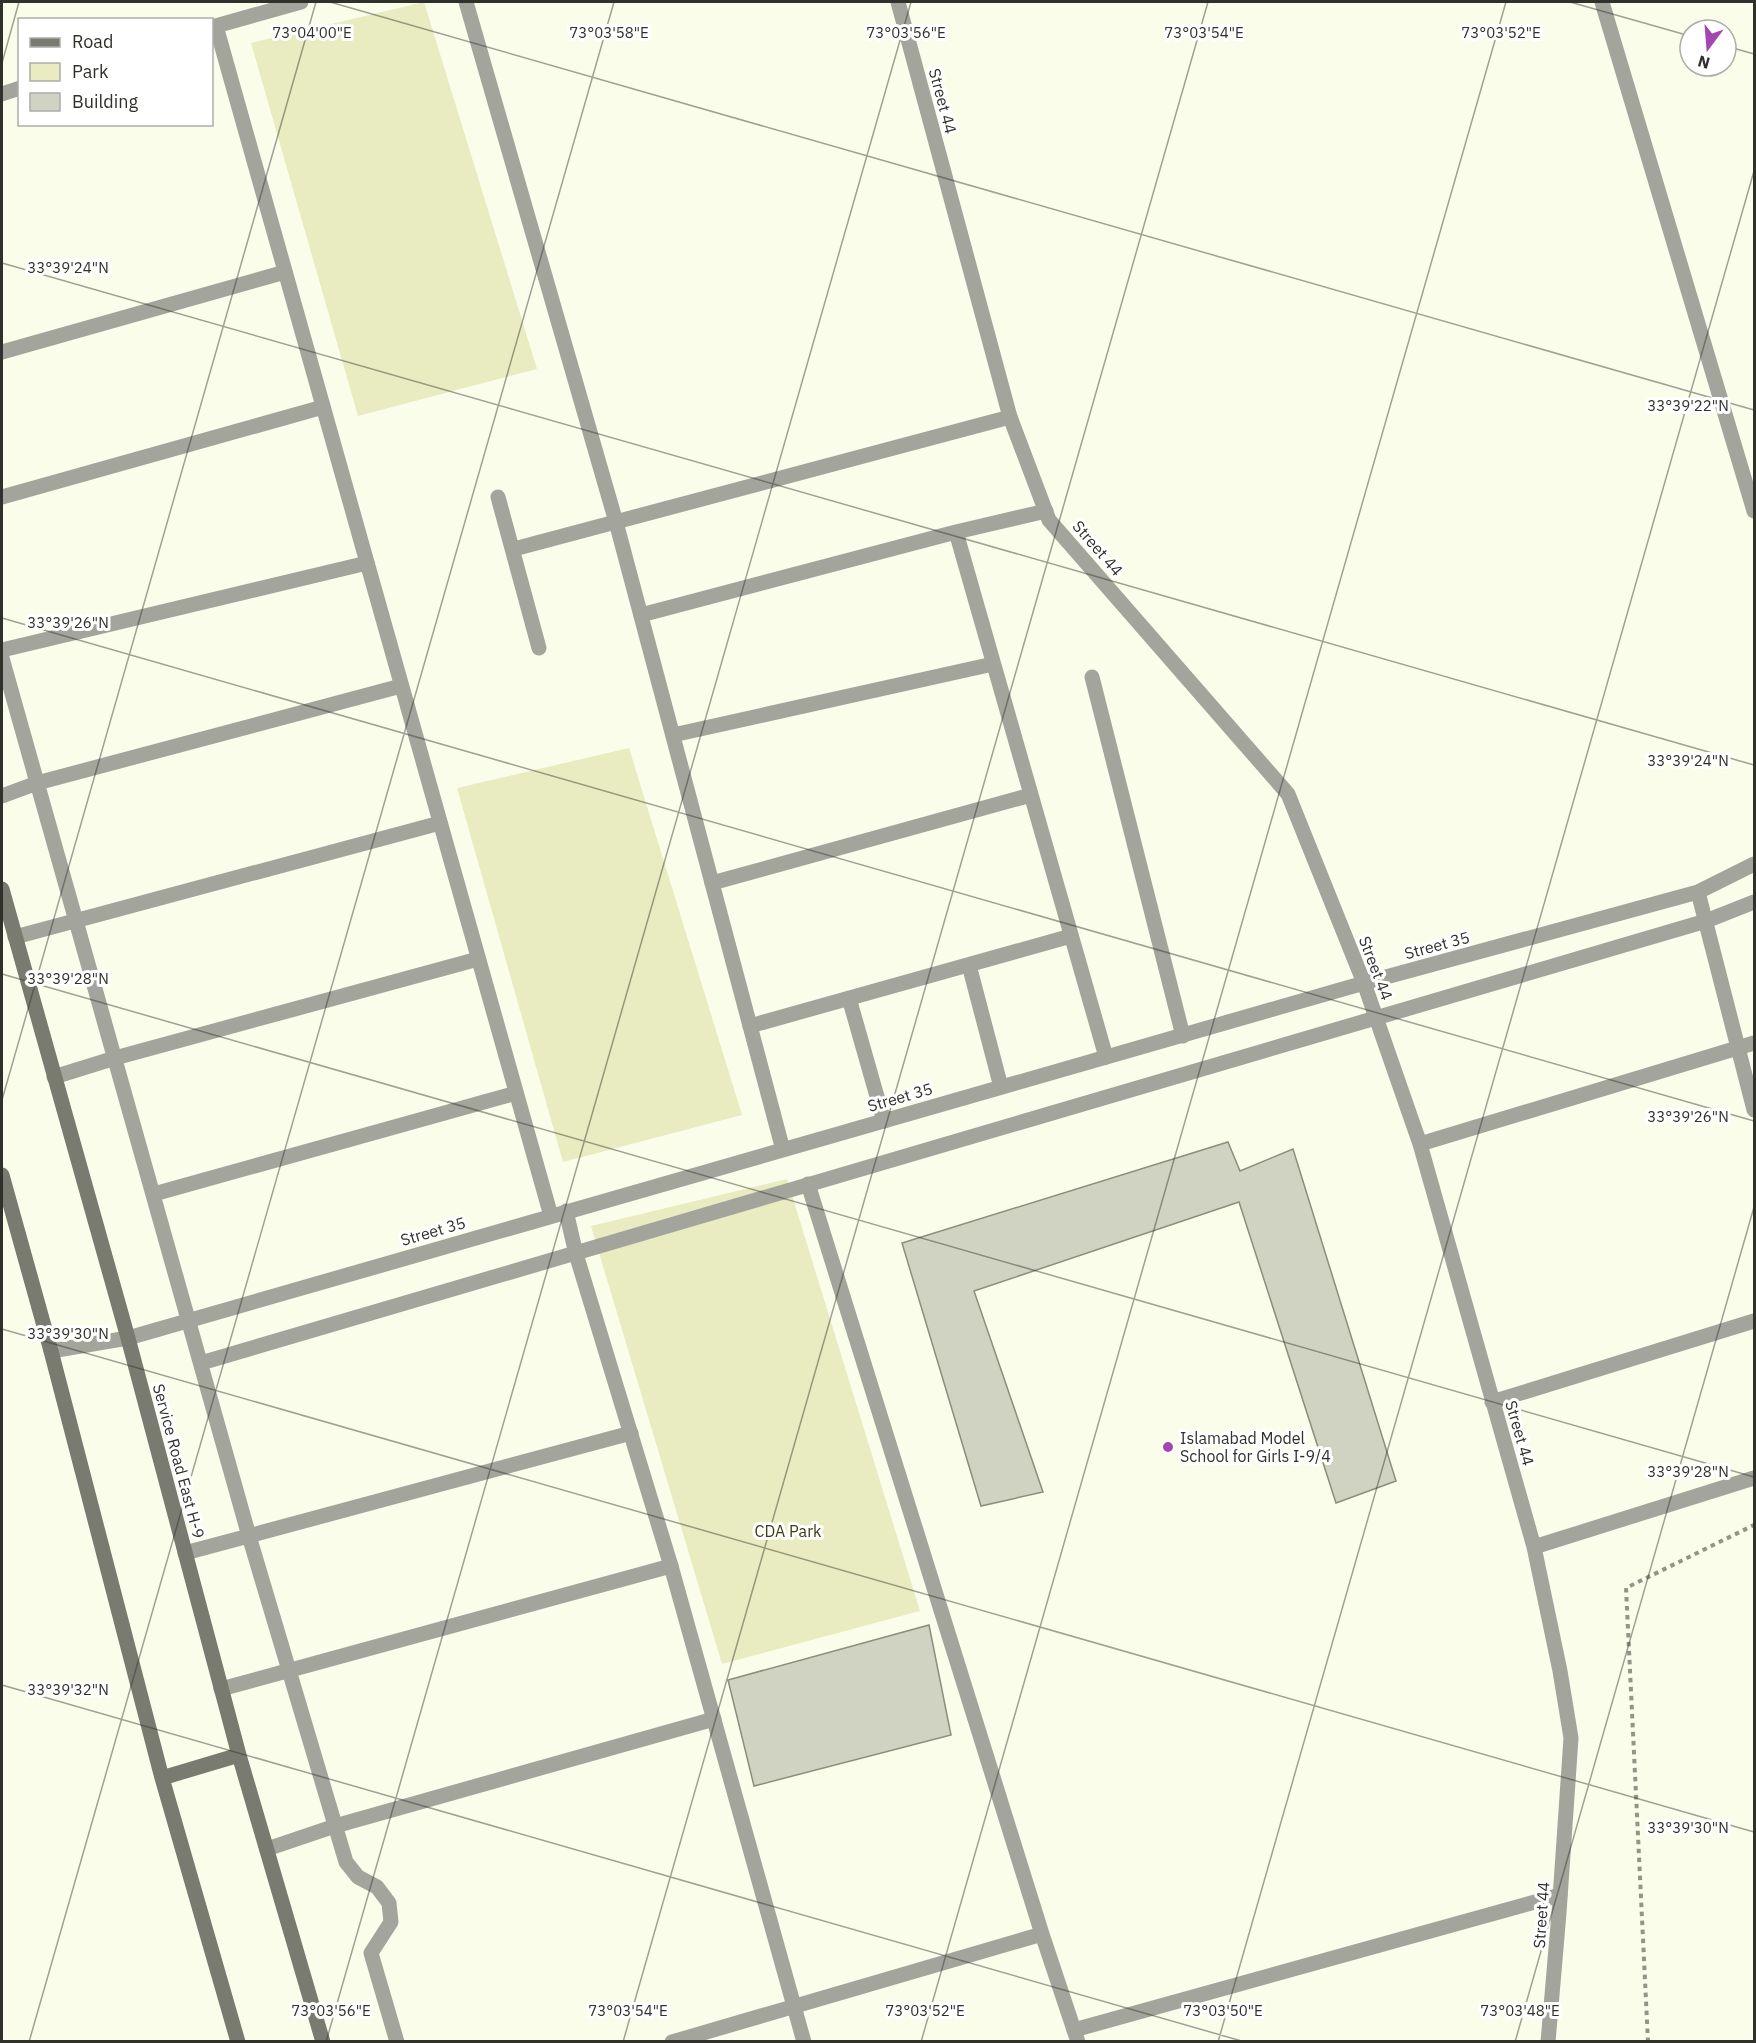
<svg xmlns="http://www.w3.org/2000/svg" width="1756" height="2043" font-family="'IBM Plex Sans',sans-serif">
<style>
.green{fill:#e8ecc0}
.building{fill:#d1d3c2;stroke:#8b8d7d;stroke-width:1.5}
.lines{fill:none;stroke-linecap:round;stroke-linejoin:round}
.path{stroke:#929488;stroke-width:4;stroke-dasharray:4.5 4.5;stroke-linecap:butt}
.service{stroke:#a3a49c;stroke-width:15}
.minor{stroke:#a3a49c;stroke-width:15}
.secondary{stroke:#797a70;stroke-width:15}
.ticks{fill:none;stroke:#30312b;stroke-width:1.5;stroke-opacity:0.45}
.poi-dot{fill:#a346b0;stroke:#fff;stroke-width:2}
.labels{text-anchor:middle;stroke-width:6;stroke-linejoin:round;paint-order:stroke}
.street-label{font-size:16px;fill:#30312b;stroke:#fff}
.poi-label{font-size:16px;fill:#30312b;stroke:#fff;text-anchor:start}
.park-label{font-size:16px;fill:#3b3e13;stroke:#fff}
.ticks-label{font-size:15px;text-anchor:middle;fill:#30312b;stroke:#fff;stroke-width:6;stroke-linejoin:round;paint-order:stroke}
</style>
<rect width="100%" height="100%" fill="#fbfdeb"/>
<!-- green -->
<path class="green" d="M424 2 537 369 358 416 251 43Z
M629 748 742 1115 563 1162 457 788Z
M787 1179 920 1611 722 1664 591 1226Z"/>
<!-- building -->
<path class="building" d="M1228 1142 1240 1171 1293 1149 1396 1481 1336 1503 1239 1202 974 1291 1043 1492 981 1506 902 1243Z
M929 1625 951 1735 754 1786 728 1680Z"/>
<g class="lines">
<!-- path -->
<path class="path" d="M1648 2042 1626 1588 1754 1525"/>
<!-- service -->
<path class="service" d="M2 352 285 272
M2 497 323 407
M498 497 539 648
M956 532 1106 1057
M514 549 1010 417
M641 615 956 532 1046 511
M2 650 367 563
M2 658 249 1536 346 1862 358 1877 377 1887 389 1903 391 1922 371 1953 397 2042
M1092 677 1183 1036
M673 735 993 664
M2 796 37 783 401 686
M712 883 1031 795
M15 937 440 823
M969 965 1001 1087
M849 998 884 1121
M750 1026 1071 936
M54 1077 115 1058 478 959
M154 1194 516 1093
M201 1363 1706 921 1754 902
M185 1553 631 1433
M221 1689 671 1566
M267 1849 335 1826 714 1719
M1074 2030 1560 1895"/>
<!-- minor -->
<path class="minor" d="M466 2 616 522 783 1150
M898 2 1010 417 1049 520 1288 794 1364 983 1420 1144 1534 1547 1560 1671 1571 1738 1559 1913 1548 2042
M1602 2 1754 511
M216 26 551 1216
M212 27 301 2
M2 94 20 88
M1698 892 1754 1110
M1420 1144 1754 1043
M808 1184 1042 1934 1078 2042
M566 1211 576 1254 671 1566 804 2042
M51 1351 128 1338 1364 983 1698 892 1754 864
M1492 1402 1754 1321
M1534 1547 1754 1478
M672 2042 1042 1934"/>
<!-- secondary -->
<path class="secondary" d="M2 889 128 1338 239 1755 323 2042
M2 1175 51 1351 162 1778 238 2042
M162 1778 239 1755"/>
</g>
<!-- ticks -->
<path class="ticks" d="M330 2 1754 410M1570 2 1690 36M1726 46 1754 54M2 63 19 2M2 263 1754 765M2 618 1754 1121M2 974 1754 1477M2 1100 316 2M2 1329 1754 1832M2 1685 1245 2042M2 2040 5 2042M29 2042 614 2M326 2042 911 2M623 2042 1208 2M921 2042 1506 2M1218 2042 1754 171M1515 2042 1754 1207"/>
<!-- markers -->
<circle class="poi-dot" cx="1168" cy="1447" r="6"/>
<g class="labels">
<!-- street labels -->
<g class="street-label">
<text transform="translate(943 101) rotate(75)" y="6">Street 44</text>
<text transform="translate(1098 548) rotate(49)" y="6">Street 44</text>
<text transform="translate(1437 945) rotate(-15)" y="6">Street 35</text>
<text transform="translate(1376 968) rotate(69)" y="6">Street 44</text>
<text transform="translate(900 1097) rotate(-16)" y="6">Street 35</text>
<text transform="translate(433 1231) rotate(-16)" y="6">Street 35</text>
<text transform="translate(1520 1433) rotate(74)" y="6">Street 44</text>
<text transform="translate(179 1461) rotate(75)" y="6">Service Road East H-9</text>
<text transform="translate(1541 1915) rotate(-86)" y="6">Street 44</text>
</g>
<!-- poi labels -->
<g class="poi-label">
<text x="1180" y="1444">Islamabad Model<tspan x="1180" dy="18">School for Girls I-9/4</tspan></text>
</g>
<!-- park labels -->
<g class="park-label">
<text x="788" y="1537">CDA Park</text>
</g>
</g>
<g class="ticks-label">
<text x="312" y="38">73°04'00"E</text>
<text x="609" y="38">73°03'58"E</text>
<text x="906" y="38">73°03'56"E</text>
<text x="1204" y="38">73°03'54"E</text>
<text x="1501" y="38">73°03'52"E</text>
<text x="68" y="273">33°39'24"N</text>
<text x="1688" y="411">33°39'22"N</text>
<text x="68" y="628">33°39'26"N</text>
<text x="1688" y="766">33°39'24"N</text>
<text x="68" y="984">33°39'28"N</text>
<text x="1688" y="1122">33°39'26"N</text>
<text x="68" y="1339">33°39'30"N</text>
<text x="1688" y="1477">33°39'28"N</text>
<text x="68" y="1695">33°39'32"N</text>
<text x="1688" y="1833">33°39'30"N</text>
<text x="331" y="2016">73°03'56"E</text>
<text x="628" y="2016">73°03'54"E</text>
<text x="925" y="2016">73°03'52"E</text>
<text x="1223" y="2016">73°03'50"E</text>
<text x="1520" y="2016">73°03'48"E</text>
</g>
<!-- border -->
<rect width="1756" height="2043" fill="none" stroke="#30312b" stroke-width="6"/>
<!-- legend -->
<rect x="18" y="18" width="195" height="108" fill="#ffffff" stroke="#acadaa" stroke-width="1.5"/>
<rect x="30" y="38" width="30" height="9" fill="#797a70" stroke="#acadaa" stroke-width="1.5"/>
<text x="72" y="48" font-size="18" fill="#30312b">Road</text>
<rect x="30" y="63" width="30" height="18" fill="#e8ecc0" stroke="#acadaa" stroke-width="1.5"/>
<text x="72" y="78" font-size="18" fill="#30312b">Park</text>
<rect x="30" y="93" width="30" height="18" fill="#d1d3c2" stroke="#acadaa" stroke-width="1.5"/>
<text x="72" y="108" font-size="18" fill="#30312b">Building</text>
<!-- north arrow -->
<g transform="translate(1708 48) rotate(196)"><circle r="28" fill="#ffffff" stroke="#acadaa" stroke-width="1.5"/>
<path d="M0-4.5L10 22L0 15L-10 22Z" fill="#a346b0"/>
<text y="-9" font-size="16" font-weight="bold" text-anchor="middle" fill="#30312b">N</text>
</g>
</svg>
